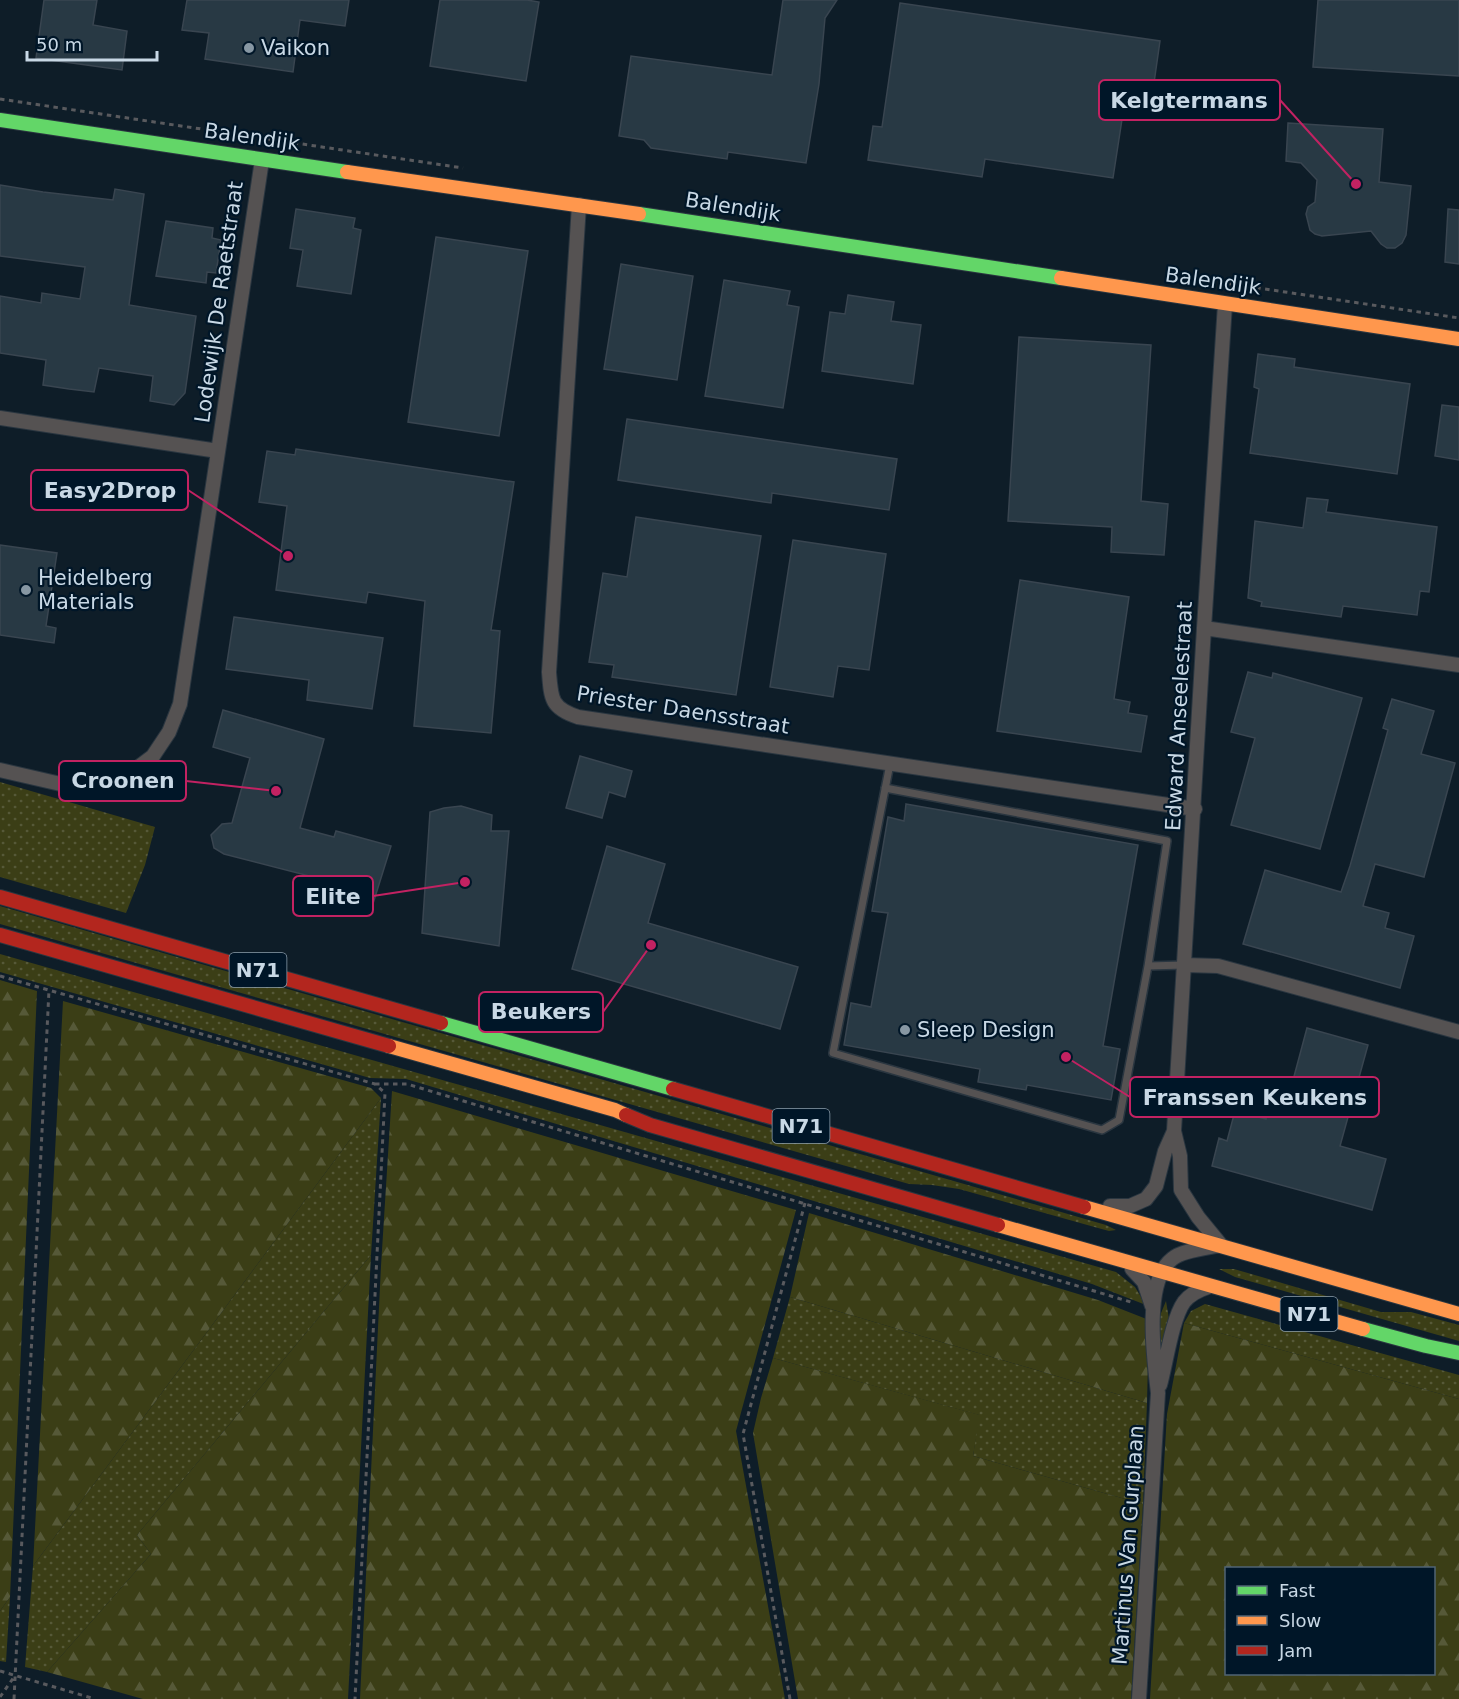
<svg xmlns="http://www.w3.org/2000/svg" width="1459" height="1699" font-family="'DejaVu Sans',sans-serif">
<style>
.grass{fill:url(#grass-dots)}
.forest{fill:url(#forest-firs);fill-rule:evenodd}
.building{fill:#283944;stroke:#394550;stroke-width:1.5}
.lines{fill:none;stroke-linecap:round;stroke-linejoin:round}
.lane-casing{stroke:#2a3640;stroke-width:10}
.street-casing{stroke:#2a3640;stroke-width:16}
.fast-casing{stroke:#2a3640;stroke-width:16}
.slow-casing{stroke:#2a3640;stroke-width:16}
.jam-casing{stroke:#2a3640;stroke-width:16}
.path{stroke:#595a5e;stroke-width:3;stroke-dasharray:4.5 4.5;stroke-linecap:butt}
.lane{stroke:#555252;stroke-width:7}
.street{stroke:#555252;stroke-width:14}
.fast{stroke:#63d668;stroke-width:14}
.slow{stroke:#ff974d;stroke-width:14}
.jam{stroke:#b3261e;stroke-width:14}
.poi-dot{fill:#8797a3;stroke:#001628;stroke-width:2}
.labels{text-anchor:middle;stroke-width:4.5;stroke-linejoin:round;paint-order:stroke}
.shield{fill:#001628;stroke:#8c9eac;stroke-width:1.5}
.shield-label{font-size:20px;font-weight:bold;fill:#c8d8e5}
.poi-label{font-size:21px;fill:#c8d8e5;stroke:#001628;text-anchor:start}
.street-label{font-size:21px;fill:#c8d8e5;stroke:#001628}
.leader{fill:none;stroke:#c22262;stroke-width:2}
.callout-dot{fill:#c22262;stroke:#001628;stroke-width:2}
.callout{fill:#001628;stroke:#c22262;stroke-width:2}
.callout-label{font-size:22px;text-anchor:middle;font-weight:bold;fill:#c8d8e5}
</style>
<defs>
<pattern id="grass-dots" width="8" height="8" patternUnits="userSpaceOnUse" patternTransform="scale(1.5)"><rect width="8" height="8" fill="#3b3e16"/><path d="M2 2h.1M6 6h.1" fill="none" stroke="#565938" stroke-width="1.8" stroke-linecap="round"/></pattern>
<pattern id="forest-firs" width="22" height="20" patternUnits="userSpaceOnUse" patternTransform="scale(1.5)"><rect width="22" height="20" fill="#3b3e16"/><path d="M5 1l3.5 6h-7zM16 11l3.5 6h-7z" fill="#565938"/></pattern>
</defs>
<rect width="100%" height="100%" fill="#0e1d28"/>
<!-- grass -->
<path class="grass" d="M0 782 155 827 145 865 126 913 0 877Z
M0 906 1106 1225 1116 1230 1109 1231 1098 1228 959 1189 932 1185 909 1184 0 924Z
M0 954 1116 1272 1135 1287 1146 1305 1092 1284 406 1079 370 1078 0 972Z
M381 1098 371 1255 137 1535 151 1554 47 1672 25 1667 33 1566Z
M1219 1269H1234L1381 1312H1411L1459 1325V1341L1235 1277Z
M790 1297 1147 1403 1143 1504 973 1456 979 1415 773 1358Z
M1166 1301 1169 1319 1162 1350 1159 1348V1318Z
M1205 1304 1459 1375V1399L1184 1323 1191 1311Z
M10 1597 6 1662 0 1661V1611Z"/>
<!-- forest -->
<path class="forest" d="M0 980 37 991 10 1597 0 1611Z
M63 1001 371 1088 381 1098 33 1566Z
M392 1091 796 1210 736 1431 785 1699H360L381 1266Z
M809 1213 1098 1300 1149 1320 1147 1403 790 1297Z
M371 1255 348 1699H143L47 1672 151 1554 137 1535Z
M1184 1323 1459 1399V1699H1150L1167 1414ZM1226 1568H1434V1674H1226Z
M773 1358 980 1415 973 1456 1143 1504 1131 1699H798L753 1433 761 1398Z"/>
<!-- building -->
<path class="building" d="M44 0H97L93 25 127 31 122 70 36 58Z
M187 0H349L345 26 300 20 293 72 205 59 209 33 182 30Z
M440 0H527L539 2 526 81 430 66Z
M783 0H837L825 18 819 84 806 163 728 152 727 159 651 148 644 140 619 136 631 56 772 75Z
M1318 0H1459V76L1313 67Z
M900 3 1160 41 1151 104 1125 100 1113 178 985 159 982 177 868 160 873 126 882 127Z
M1288 123 1383 129 1379 182 1411 186 1406 235 1402 243 1395 248H1387L1381 244 1371 231 1322 236 1315 234 1310 230 1306 214 1308 207 1315 202 1317 180 1301 163 1286 161Z
M0 185 43 192 113 200 115 189 144 194 129 305 196 316 185 393 174 405 150 401 153 376 99 368 94 392 69 389 43 385 46 360 0 353V296L41 303 42 293 80 299 85 267 0 256Z
M296 209 355 218 353 228 361 230 351 294 297 286 303 250 290 248Z
M1448 209 1459 210V264L1445 262Z
M166 221 213 228 212 238 221 240 216 273 207 272 206 283 156 276Z
M436 237 528 251 499 436 408 422Z
M621 264 693 276 677 380 604 369Z
M724 280 790 291 787 305 799 307 783 408 705 396Z
M848 295 894 302 891 321 921 325 913 384 822 371 830 312 845 314Z
M1019 337 1151 345 1141 501 1168 504 1164 555 1111 552 1112 527 1008 521Z
M1258 354 1295 359 1294 367 1410 384 1397 474 1250 453 1259 389 1254 387Z
M1442 405 1459 407V460L1435 456Z
M627 419 897 459 889 510 772 493 771 503 618 480Z
M296 449 514 482 491 630 500 631 491 733 414 726 425 601 368 592 366 603 276 590 287 506 259 502 267 451 295 455Z
M1307 498 1328 500 1326 512 1437 527 1429 592 1420 591 1417 615 1343 606 1341 617 1261 606 1262 602 1248 598 1255 521 1303 528Z
M636 517 761 536 736 695 612 677 614 665 589 662 603 573 627 577Z
M793 540 886 554 869 670 838 666 833 697 770 687Z
M0 545 57 553 46 626 56 628 54 643 0 635Z
M1020 580 1129 597 1114 699 1130 702 1128 713 1147 716 1141 752 997 731Z
M234 617 383 638 372 709 307 700 309 680 226 669Z
M1248 672 1272 678 1273 673 1362 698 1320 849 1231 825 1255 738 1231 732Z
M1392 699 1434 711 1421 754 1455 763 1424 877 1375 864 1363 906 1389 913 1385 928 1414 936 1400 988 1243 944 1265 870 1341 892 1350 866 1388 730 1383 728Z
M223 710 324 739 300 828 334 837 336 831 391 846 371 910 318 895 321 879 224 854 214 848 211 835 222 824 232 823 250 758 213 747Z
M580 756 632 771 625 797 609 792 602 818 566 808Z
M906 804 1138 845 1103 1046 1120 1049 1111 1100 1027 1085 1026 1090 978 1082 980 1069 844 1045 851 1003 871 1007 888 913 872 911 888 817 904 821Z
M461 806 492 815 491 831H509L499 946 422 933 430 812 444 808Z
M607 846 665 864 648 923 798 967 780 1029 572 969Z
M1307 1028 1368 1045 1340 1146 1386 1159 1372 1210 1212 1166 1219 1138 1227 1141 1235 1111 1266 1119 1270 1105 1285 1110Z"/>
<g class="lines">
<!-- lane casing -->
<g class="lane-casing">
<path id="lane" d="M890 764 833 1053 1102 1130 1119 1120 1148 966 1184 965
M885 788 1167 841 1148 966"/>
</g>
<!-- street casing -->
<g class="street-casing">
<path id="street" d="M579 205 549 672C551 699 551 708 578 717L1195 809
M0 418 218 451
M1204 628 1459 665
M0 770 65 785 100 788 124 778 153 756 169 732 180 704 262 160
M1185 965 1218 966 1459 1032
M1110 1206H1130L1146 1199 1156 1186 1165 1151 1174 1131
M1132 1269 1144 1282 1152 1306
M1160 1385C1166 1363 1172 1319 1184 1302 1190 1294 1199 1290 1208 1287
M1139 1699 1158 1393C1154 1359 1143 1282 1172 1259 1182 1250 1207 1248 1221 1245L1198 1217 1181 1190 1180 1156 1174 1131 1204 628 1225 304"/>
</g>
<!-- fast casing -->
<g class="fast-casing">
<path id="fast" d="M0 120 347 172
M639 214 1061 278
M441 1023 673 1089
M1363 1329 1426 1346 1459 1353"/>
</g>
<!-- slow casing -->
<g class="slow-casing">
<path id="slow" d="M347 172 639 214
M1061 278 1459 339
M389 1046 615 1110 626 1115
M1084 1207 1459 1314
M998 1225 1363 1329"/>
</g>
<!-- jam casing -->
<g class="jam-casing">
<path id="jam" d="M0 897 441 1023
M0 935 389 1046
M673 1089 1084 1207
M626 1115 650 1125 998 1225"/>
</g>
<!-- path -->
<path class="path" d="M0 99 463 168
M1185 277 1459 318
M0 976 375 1084 385 1093 355 1699
M375 1084H407L1134 1303
M0 1671 95 1699
M0 1697 14 1677
M14 1699 49 990
M790 1699 743 1434 805 1203"/>
<!-- lane -->
<use href="#lane" class="lane"/>
<!-- street -->
<use href="#street" class="street"/>
<!-- fast -->
<use href="#fast" class="fast"/>
<!-- slow -->
<use href="#slow" class="slow"/>
<!-- jam -->
<use href="#jam" class="jam"/>
</g>
<!-- markers -->
<g class="poi-dot">
<circle cx="249" cy="48" r="6"/>
<circle cx="26" cy="590" r="6"/>
<circle cx="905" cy="1030" r="6"/>
</g>
<g class="labels">
<!-- shield labels -->
<g class="shield">
<rect x="229.5" y="953" width="57" height="34" rx="4.5"/>
<rect x="772.5" y="1109" width="57" height="34" rx="4.5"/>
<rect x="1280.5" y="1297" width="57" height="34" rx="4.5"/>
</g>
<g class="shield-label">
<text x="258" y="977">N71</text>
<text x="801" y="1133">N71</text>
<text x="1309" y="1321">N71</text>
</g>
<!-- poi labels -->
<g class="poi-label">
<text x="261" y="55">Vaikon</text>
<text x="38" y="585">Heidelberg<tspan x="38" dy="24">Materials</tspan></text>
<text x="917" y="1037">Sleep Design</text>
</g>
<!-- street labels -->
<g class="street-label">
<text transform="translate(252 137) rotate(8)" y="7">Balendijk</text>
<text transform="translate(733 207) rotate(9)" y="7">Balendijk</text>
<text transform="translate(1213 281) rotate(8)" y="7">Balendijk</text>
<text transform="translate(219 302) rotate(-82)" y="7">Lodewijk De Raetstraat</text>
<text transform="translate(683 710) rotate(9)" y="7">Priester Daensstraat</text>
<text transform="translate(1179 716) rotate(-87)" y="7">Edward Anseelestraat</text>
<text transform="translate(1128 1545) rotate(-86)" y="7">Martinus Van Gurplaan</text>
</g>
</g>
<!-- callouts -->
<path class="leader" d="M1356 184L1280 100M288 556L188 490M276 791L186 781M465 882L373 896M651 945L603 1012M1066 1057L1130 1097"/>
<g class="callout-dot">
<circle cx="1356" cy="184" r="6"/>
<circle cx="288" cy="556" r="6"/>
<circle cx="276" cy="791" r="6"/>
<circle cx="465" cy="882" r="6"/>
<circle cx="651" cy="945" r="6"/>
<circle cx="1066" cy="1057" r="6"/>
</g>
<g class="callout">
<rect x="1099" y="80" width="181" height="40" rx="6"/>
<rect x="31" y="470" width="157" height="40" rx="6"/>
<rect x="59" y="761" width="127" height="40" rx="6"/>
<rect x="293" y="876" width="80" height="40" rx="6"/>
<rect x="479" y="992" width="124" height="40" rx="6"/>
<rect x="1130" y="1077" width="249" height="40" rx="6"/>
</g>
<g class="callout-label">
<text x="1189" y="108">Kelgtermans</text>
<text x="110" y="498">Easy2Drop</text>
<text x="123" y="788">Croonen</text>
<text x="333" y="904">Elite</text>
<text x="541" y="1019">Beukers</text>
<text x="1255" y="1105">Franssen Keukens</text>
</g>
<!-- legend -->
<rect x="1225" y="1567" width="210" height="108" fill="#001628" stroke="#506474" stroke-width="1.5"/>
<rect x="1237" y="1586" width="30" height="9" fill="#63d668" stroke="#506474" stroke-width="1.5"/>
<text x="1279" y="1597" font-size="18" fill="#c8d8e5">Fast</text>
<rect x="1237" y="1616" width="30" height="9" fill="#ff974d" stroke="#506474" stroke-width="1.5"/>
<text x="1279" y="1627" font-size="18" fill="#c8d8e5">Slow</text>
<rect x="1237" y="1646" width="30" height="9" fill="#b3261e" stroke="#506474" stroke-width="1.5"/>
<text x="1279" y="1657" font-size="18" fill="#c8d8e5">Jam</text>
<!-- scale -->
<path d="M27 51v9h130v-9" fill="none" stroke="#c8d8e5" stroke-width="3"/>
<text x="36" y="51" font-size="18" fill="#c8d8e5" stroke="#001628" stroke-width="4.5" paint-order="stroke">50 m</text>
</svg>
